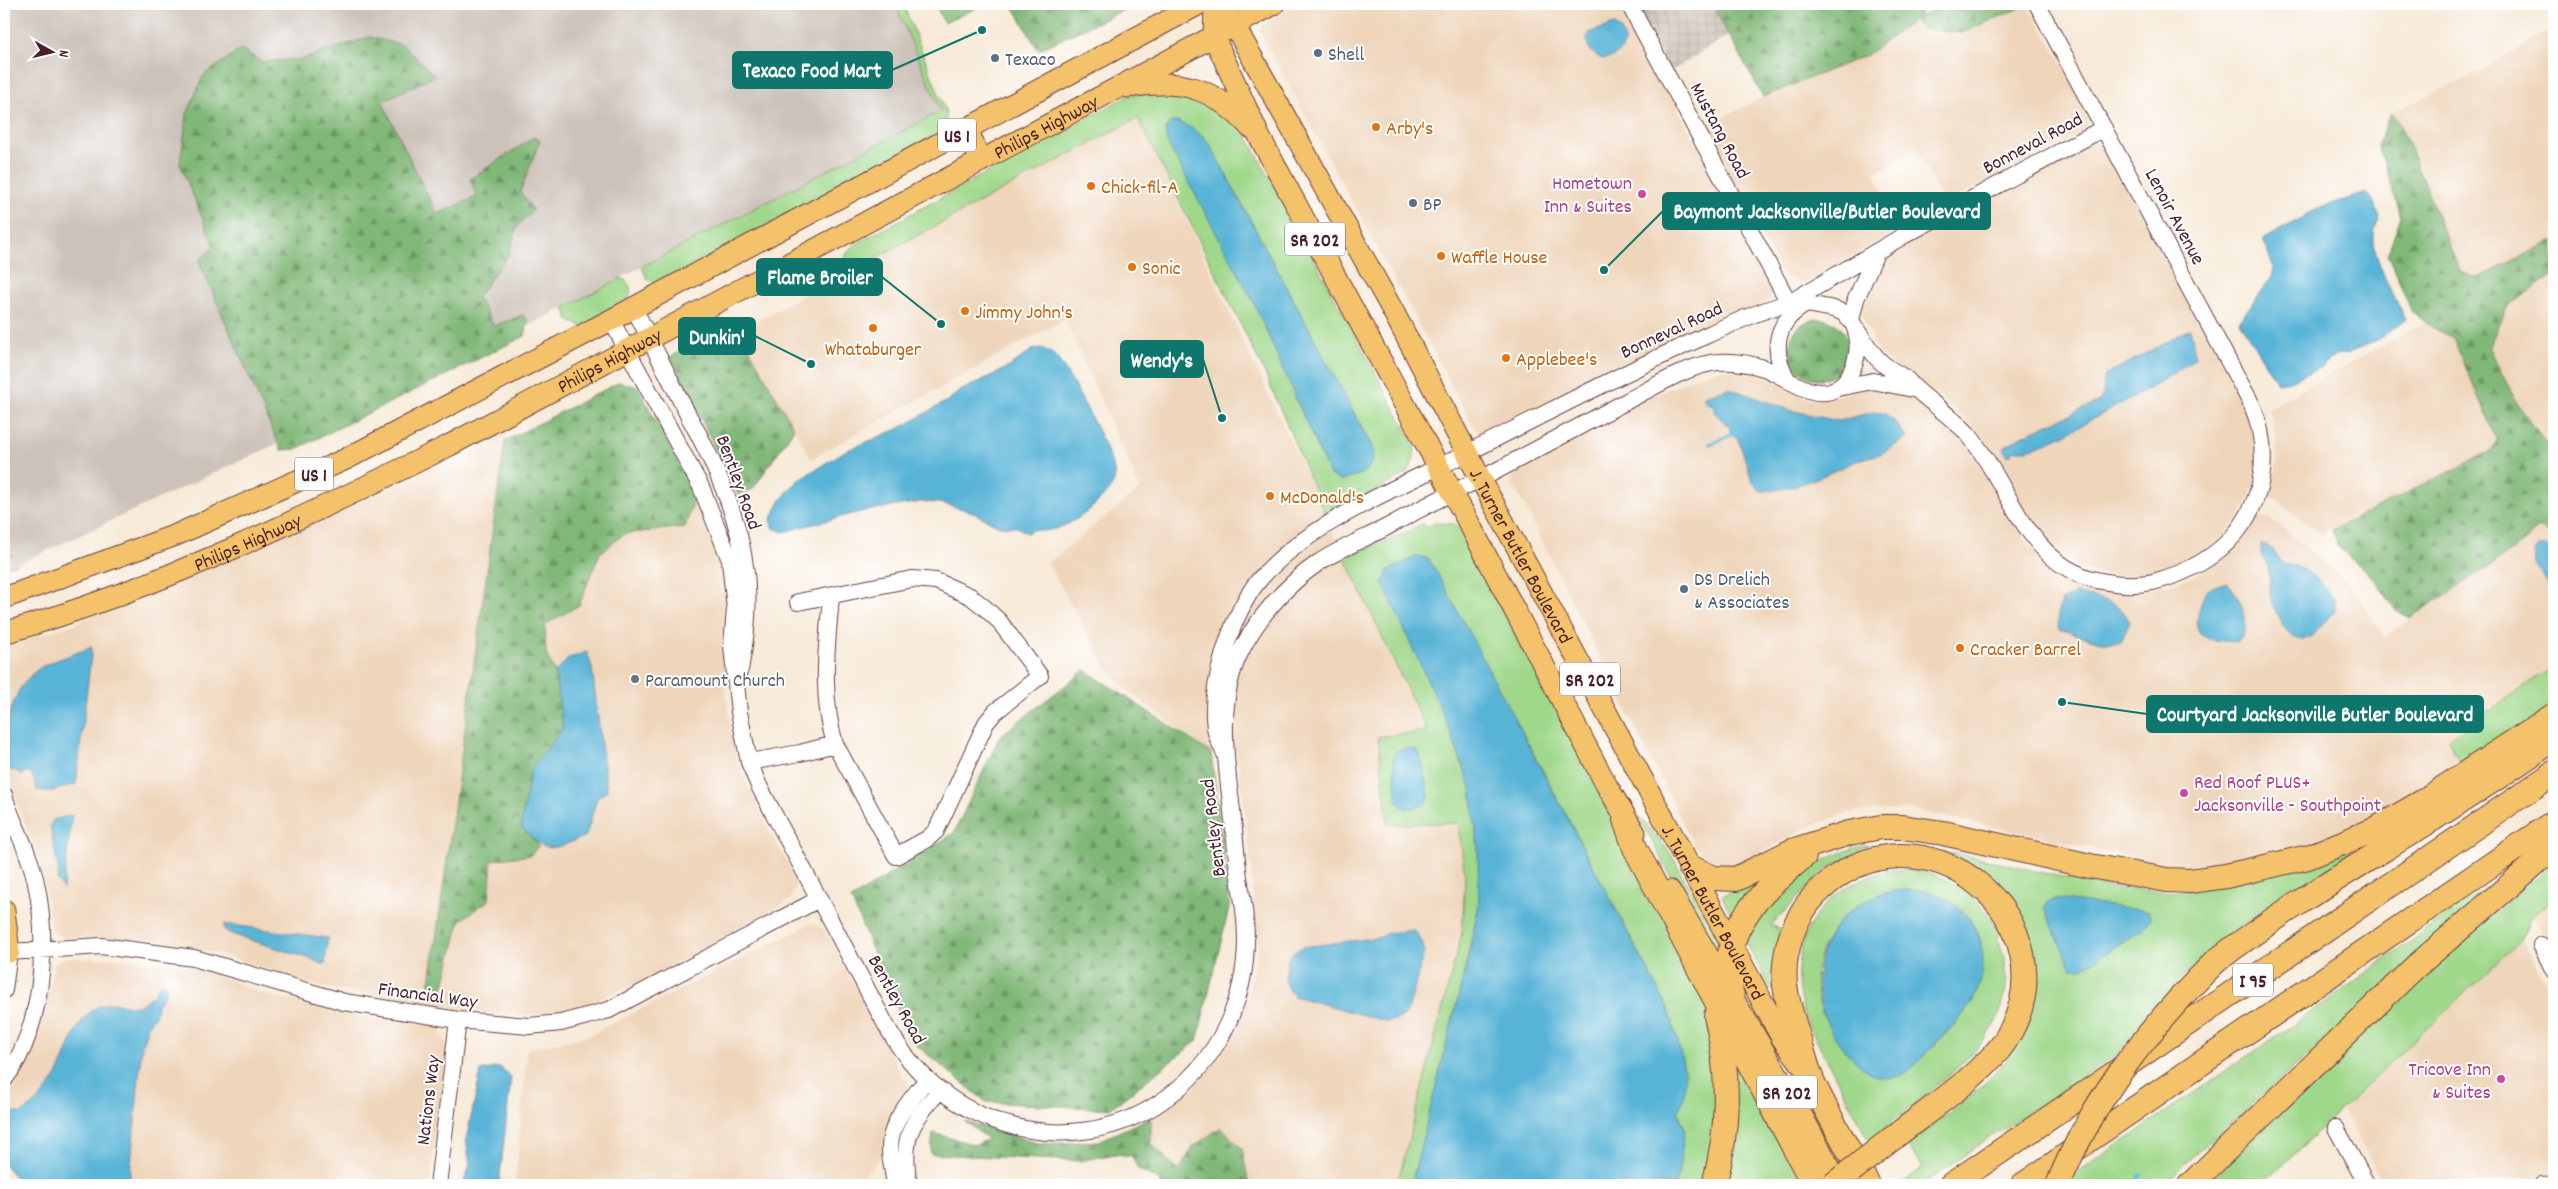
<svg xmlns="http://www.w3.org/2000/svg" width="2558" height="1189" font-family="Dekko,sans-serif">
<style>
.built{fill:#efd6bb}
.industrial{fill:url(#industrial-grid)}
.railway{fill:#cdc2b9}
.grass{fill:#a0d88b;stroke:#757c5b;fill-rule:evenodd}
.forest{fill:url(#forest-firs);stroke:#656c51}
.water{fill:#59b4d7;stroke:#526a81}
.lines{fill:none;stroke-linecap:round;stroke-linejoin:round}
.stream{stroke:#59b4d7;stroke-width:4}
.minor-casing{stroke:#643d45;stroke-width:18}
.major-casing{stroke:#643d45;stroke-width:23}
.highway-casing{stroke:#643d45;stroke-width:26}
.minor{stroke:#fff;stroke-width:16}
.major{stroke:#f3c26a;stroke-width:21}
.highway{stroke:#f3c26a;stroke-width:24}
.highway-bridge-casing{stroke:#643d45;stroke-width:26;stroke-linecap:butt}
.highway-bridge{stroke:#f3c26a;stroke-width:24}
.service-dot{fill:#5c6f8a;stroke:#fff;stroke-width:2}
.food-dot{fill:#e8710a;stroke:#fff;stroke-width:2}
.hotel-dot{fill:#d1479c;stroke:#fff;stroke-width:2}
.worship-dot{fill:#6b7280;stroke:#fff;stroke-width:2}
.labels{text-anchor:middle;stroke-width:4;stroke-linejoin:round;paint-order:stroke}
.shield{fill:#fff;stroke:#80626b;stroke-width:1}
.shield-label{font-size:19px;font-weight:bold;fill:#4a1f2b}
.service-label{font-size:20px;fill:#4e5e75;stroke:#fff;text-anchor:start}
.street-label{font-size:20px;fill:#4a1f2b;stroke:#fff}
.food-label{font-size:20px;fill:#c56008;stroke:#fff;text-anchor:start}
.hotel-label{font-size:20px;fill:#b23c85;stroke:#fff;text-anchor:end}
.worship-label{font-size:20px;fill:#5b616d;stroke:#fff;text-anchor:start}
.leader{fill:none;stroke:#0f766e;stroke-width:2}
.callout-dot{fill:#0f766e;stroke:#fff;stroke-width:2}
.callout{fill:#0f766e;stroke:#0f766e;stroke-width:2}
.callout-label{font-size:21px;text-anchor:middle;font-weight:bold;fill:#fff}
</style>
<defs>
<pattern id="industrial-grid" width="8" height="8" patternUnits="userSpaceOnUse" patternTransform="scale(1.25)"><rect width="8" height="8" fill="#cdc2b9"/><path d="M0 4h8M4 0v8" fill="none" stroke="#b2a69f"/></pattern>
<pattern id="forest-firs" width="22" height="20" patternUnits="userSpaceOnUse" patternTransform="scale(1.25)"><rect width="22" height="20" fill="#80b877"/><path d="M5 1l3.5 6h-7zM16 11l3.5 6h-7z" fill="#6b9562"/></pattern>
</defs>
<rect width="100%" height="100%" fill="#fff"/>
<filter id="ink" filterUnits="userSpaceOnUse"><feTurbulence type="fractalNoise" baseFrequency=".02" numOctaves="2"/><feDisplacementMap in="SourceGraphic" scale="10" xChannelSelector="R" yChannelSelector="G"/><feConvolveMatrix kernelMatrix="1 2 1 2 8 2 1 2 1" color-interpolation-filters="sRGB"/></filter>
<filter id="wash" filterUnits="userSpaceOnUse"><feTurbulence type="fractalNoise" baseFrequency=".0096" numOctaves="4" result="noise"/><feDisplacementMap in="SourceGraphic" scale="20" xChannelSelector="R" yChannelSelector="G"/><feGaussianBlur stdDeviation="1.12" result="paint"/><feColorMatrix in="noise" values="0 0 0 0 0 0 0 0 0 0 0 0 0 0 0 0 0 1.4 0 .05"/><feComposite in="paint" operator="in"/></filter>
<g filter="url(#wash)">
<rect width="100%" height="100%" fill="#f7ead8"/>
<!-- built -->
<path class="built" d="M1297 4H1622L1772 287 1769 300 1501 430 1489 433 1478 434 1259 30 1264 23Z
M2027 5 2058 55 2090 116 2085 131 1944 204 1917 150 1874 173 1900 228 1806 283 1783 276 1703 127 1763 97 1867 55 1914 20 1962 33Z
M2554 20V452L2514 399 2489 346 2399 122 2391 113 2480 71 2550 30Z
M1138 117 1427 732 1378 737 1388 824 1458 823 1465 876 1462 933 1397 1185H1249L1242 1149 1193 1147 1180 1171 1151 1143V1117L1188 1093 1220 1057 1245 1007 1258 950 1248 837 1237 751 1211 753 1126 689 1104 664 1048 563 1140 489 1065 319 811 459 739 330Z
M2090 143 2101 144 2107 149 2251 414 2258 470 2249 498 2239 518 2219 541 2191 561 2159 574 2127 578 2092 571 2073 565 2047 544 2027 517 2002 464 1980 434 1940 397 1881 357 1861 314 1863 295 1879 268 1902 244Z
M2425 322 2436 331 2453 337 2498 441 2489 452 2321 534 2270 495 2277 464 2276 437 2269 408Z
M1724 369 1747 370 1767 377 1804 398 1826 399 1862 387 1915 396 1967 442 2001 495 2024 539 2042 559 2078 582 2107 591 2130 592 2169 585 2196 575 2227 554 2257 518H2268L2280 525 2350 585 2385 637 2521 544 2538 526 2554 538V666L2448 739 2461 765 2376 819 2293 853 2230 866 2187 868 1908 809 1850 812 1808 827 1738 865 1722 867 1695 847 1518 493 1511 484 1516 468 1644 400 1700 375Z
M507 428 428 996 442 993 460 921 489 900 492 860 531 855 539 845 553 849 586 836 597 798 607 791 592 668 587 652 569 658 555 672 546 654 545 625 579 605 600 553 623 535 685 527 695 496 723 553 729 604 724 682 736 759 766 824 795 877V889L790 900 653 976 597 1000 562 1011 536 1015H500L321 987 228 956 150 939 63 937 54 933 51 927 41 864 15 798 4 759V647L74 624Z
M2554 900V946L2531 916Z
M812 923 822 928 830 938 902 1076 908 1081V1093L889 1125 880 1158 854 1185H515L527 1049 588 1036Z
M2521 939 2554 996V1174L2455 1185H2385L2343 1110Z
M62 958H131L179 964 208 971 265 995 303 1001 371 1019 431 1025 440 1031 447 1045 430 1185H129L142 1045 157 1004 163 999 166 989 157 986 154 994 139 1006 116 1001 92 1009 80 1024 55 1078 31 1107 20 1114 7 1108 4 1113V1101L18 1080 42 1016 53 970 55 963Z"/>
<!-- industrial -->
<path class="industrial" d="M1634 4H1712L1729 35 1670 72Z
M4 523 18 564 4 569Z"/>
<!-- railway -->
<path class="railway" d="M4 4H895L941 111 509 336 18 564 4 523Z"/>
<!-- grass -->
<path class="grass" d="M895 4H903L946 112V122L942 131 658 284 647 279 642 267 941 111Z
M1183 88 1242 127 1414 444C1416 455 1413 465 1406 474L1326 517 1264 371 1138 118 845 274C841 260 846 252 856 244L1129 95ZM1177 122 1203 136 1209 143 1373 448 1355 477 1340 481 1309 427Z
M621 278C630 281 633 292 628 300L582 326 569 321 564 308Z
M1423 523 1427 527 1435 523 1454 524 1461 531 1689 960 1707 1004 1719 1078 1707 1185H1674L1678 1175 1685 1129 1678 1112 1668 1008 1516 720 1445 719 1471 787 1478 849 1479 905 1450 1035 1411 1185H1397L1462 933 1465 876 1458 823 1388 824 1378 737 1427 731 1345 558C1371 545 1398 539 1423 523Z
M2554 666V706L2461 765 2448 739Z
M1638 815 1671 854 1719 943 1717 953 1690 912Z
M1865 845H1869L1825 870 1771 925 1781 930 1774 988 1771 989 1743 937C1773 887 1809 861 1865 845Z
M1942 850 2106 887 2175 892 2348 850 2351 855 2259 913 2224 939 2179 981 2118 1054 1996 1133 1922 1185H1901L1923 1167 1907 1145C1944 1116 1988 1088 2014 1049 2048 997 2039 923 1994 881 1979 866 1961 858 1942 850Z
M2554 863V900L2531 916 2521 939 2262 1185H2206C2320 1075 2431 962 2554 863Z
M1769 870 1732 917 1722 896Z
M1894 870C1941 869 1981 891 2000 934L1997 936C2026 1007 1983 1048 1931 1090 1911 1107 1890 1124 1869 1141L1806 1020C1780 947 1818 883 1894 870ZM1884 892 1977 929C2000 994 1948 1030 1907 1072L1822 1013C1803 956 1833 916 1884 892Z
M2492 882 2494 887 2338 1029 2185 1163 2164 1185H2059L2329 1000Z
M1720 1018 1809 1185H1719Z"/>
<!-- forest -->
<path class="forest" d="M935 4H986L944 23Z
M1012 4H1137L1038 50Z
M1712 4H1915L1922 16 1942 4 2027 5 1962 33 1922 29 1914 20 1867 55 1763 97Z
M370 37 403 45 435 76 382 101 437 214 477 197 470 179 534 137 540 140 520 192 533 210 517 227 509 254 477 297 494 326 523 315 528 321 525 336 296 449 281 450 199 261 214 246 180 164 187 114 203 76 241 49 261 62 302 59Z
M2391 113 2399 122 2460 272 2478 278 2554 240V274L2508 306 2489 346 2514 399 2554 454V538L2538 527 2522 544 2411 618 2396 611 2375 579 2340 549 2332 530 2489 452 2497 441 2453 338 2436 330 2411 311 2388 253 2401 217 2378 144Z
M1789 349a30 30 0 1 1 60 0a30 30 0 1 1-60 0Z
M712 330H739L794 429 753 489 738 495 671 357Z
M619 382 638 387 695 496 685 527 624 534 600 553 579 605 545 625 546 654 555 672 563 728 530 771 521 827 539 845 531 855 492 860 489 900 460 921 442 993 428 996 505 441Z
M1085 670 1211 753 1230 904 1197 1041 1110 1109 986 1102 910 1040 851 899 954 833 1000 736Z
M1151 1117V1143L1179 1171 1193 1147 1221 1127 1242 1149 1249 1185H1161L1160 1181 1138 1169 1132 1156 1115 1154 1080 1161 931 1154 933 1133 976 1145 988 1139 964 1121 1040 1144 1099 1141Z"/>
<!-- water -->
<path class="water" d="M1614 24C1633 36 1624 58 1602 59 1592 54 1583 45 1589 33Z
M1171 122C1185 121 1201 134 1209 143L1373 449C1376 470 1358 477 1340 481L1329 474 1253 301 1167 142C1165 135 1164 127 1171 122Z
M2367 193 2372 199 2380 217C2378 223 2374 229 2374 236 2372 257 2395 299 2405 319L2382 337 2364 346 2346 354 2336 355 2321 367 2290 381 2277 383 2239 321 2272 277 2274 268 2262 240 2323 206Z
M2190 329 2196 357C2164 382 2139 394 2104 413 2075 428 2046 449 2012 451L2011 455 2007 456 2004 447 2024 435 2097 403 2103 395 2104 376Z
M1040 348C1047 350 1051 352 1056 357 1069 372 1111 452 1114 471 1116 478 1114 484 1110 489 1093 509 1071 528 1044 531 1040 531 1036 529 1032 530L1027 533 1017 527 999 526 970 511 940 503 921 502 864 511 783 532 773 528 771 520 780 501 797 481 845 451 898 429 947 401 962 390 1009 367 1032 350Z
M1729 388 1790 410 1838 421 1873 412 1884 413 1895 422 1907 438C1897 442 1890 450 1880 454 1874 456 1868 456 1862 459 1829 472 1796 491 1760 491L1752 481 1738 438 1730 435V428L1715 413 1713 405 1705 402 1704 396Z
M2261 545C2273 546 2275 553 2281 562 2286 565 2290 565 2295 566 2308 570 2327 586 2333 598 2340 613 2330 616 2321 625 2316 630 2314 636 2307 638 2287 646 2273 608 2270 592 2269 586 2270 579 2269 573 2268 563 2260 555 2261 545Z
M2539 547H2546L2554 552V593L2535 564 2534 551Z
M1417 556 1429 559 1447 591 1668 1008C1677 1040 1694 1082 1678 1112L1685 1129 1678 1175 1674 1185H1411L1470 950 1479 905 1478 849 1471 787 1445 719 1383 583 1388 571Z
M2227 582C2240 596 2255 627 2237 642 2226 641 2211 641 2201 635 2191 628 2202 598 2207 589Z
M2075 594C2099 598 2118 600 2130 622L2121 642H2100L2059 629 2058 612 2062 600Z
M92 647 76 784 50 792 37 790 32 774 25 772 21 775 17 771 9 770 7 763 4 764C4 730 10 683 45 665 60 658 77 653 92 647Z
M587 652 592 668 607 791 597 798 586 836C550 850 549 856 521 827L530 771 563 728 555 672 569 658Z
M1408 748 1417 750 1420 755 1429 796C1428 808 1415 807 1405 809L1398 803 1393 756 1396 751Z
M72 815 63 889 57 880 59 873 50 826 53 820Z
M1899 890C1909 890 1922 890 1932 893 1978 906 1996 960 1973 1000 1963 1018 1945 1033 1931 1048 1919 1060 1907 1078 1889 1078 1873 1078 1862 1068 1851 1057 1793 1000 1813 903 1899 890Z
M2055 899 2142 910 2148 912 2151 918 2145 927 2083 968H2071L2044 908 2049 901Z
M224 924 328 938 325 964H320L314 960 231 934 224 929Z
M1414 930 1423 943 1424 952 1409 1008 1404 1017 1388 1022 1294 996 1288 990 1285 982 1287 961 1293 952 1302 947 1382 937 1387 933Z
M160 983 166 984C167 993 163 999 157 1004L156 1014 149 1024 142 1045 129 1185H22L4 1164V1132L7 1126 4 1113 6 1108 20 1114C34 1106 46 1092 55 1078 70 1055 74 1012 105 1004 118 1001 127 1007 139 1006L154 994Z
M500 1067 511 1077 499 1185H463L470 1165 466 1140 481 1071Z"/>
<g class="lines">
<!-- stream -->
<path class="stream" d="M1710 444 1730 435
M2133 1185 2140 1174"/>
</g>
</g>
<g filter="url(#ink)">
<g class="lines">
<!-- minor casing -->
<g class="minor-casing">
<path id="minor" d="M1629 4 1789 303 1903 236 2104 128
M634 308C652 343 669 378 687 413 716 465 744 526 747 587 749 615 745 642 740 670
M611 320 701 487 730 560 735 609 732 646 739 712 749 762 759 786 886 1025C913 1075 956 1111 1012 1126 1060 1139 1114 1132 1156 1105 1219 1065 1252 994 1245 920 1244 903 1240 887 1238 870 1235 842 1233 815 1229 787 1224 744 1220 696 1239 655 1255 620 1286 585 1318 563 1339 549 1364 539 1387 527 1418 510 1449 493 1481 479 1530 453 1578 427 1627 401 1650 389 1686 367 1711 363 1729 360 1747 363 1764 368 1784 375 1814 403 1837 388 1859 374 1867 328 1843 313 1836 308 1826 308 1818 306 1807 304 1795 301 1785 304 1749 314 1715 332 1681 347 1609 380 1539 417 1467 453 1400 487 1309 522 1259 580 1232 612 1205 695 1217 736 1219 742 1222 748 1225 754
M1851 320 1856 299 1876 253
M1856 329C1864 340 1871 353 1881 362 1888 369 1898 373 1906 379 1910 382 1913 387 1917 390 1934 405 1952 417 1968 434 2010 484 2025 563 2096 580 2116 584 2133 586 2153 582 2184 574 2215 558 2236 533 2266 496 2270 448 2252 405L2037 4
M1787 379C1770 349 1776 320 1807 304
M1837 388 1873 381 1913 389
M798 602 912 579 936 581 970 596 984 607 999 621 1040 676 995 712 986 723 936 831 927 839 896 856 835 744C820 694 827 646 831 596
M749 762 800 753 835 744
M4 795C10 817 21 835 28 856 52 918 47 1027 4 1080
M2541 945 2554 971
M4 990 9 952 101 946 194 958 344 1002 458 1020 529 1026 561 1023 609 1010 819 899
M2336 1128 2367 1185
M438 1185 458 1020
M895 1185C894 1174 890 1162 890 1150 889 1122 911 1100 927 1079
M909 1185C901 1138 909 1125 940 1090
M2542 1185 2554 1184"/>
</g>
<!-- major casing -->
<g class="major-casing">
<g id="major">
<path d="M1215 4 1214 37 1259 136 1463 512 1607 786 1635 833"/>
<path id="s1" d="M1228 14 1393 311 1490 497 1782 1038 1806 1070"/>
<path d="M1128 87C1181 78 1213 87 1250 127"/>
<path d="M967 129 981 161"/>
<path d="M4 598 176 535 346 459 611 320 1199 4"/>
<path id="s2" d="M4 633C159 588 306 517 450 445L1274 4"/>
<path d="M1670 891 1803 1118 1839 1185"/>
<path d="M4 910 9 952"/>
</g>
</g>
<!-- highway casing -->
<g class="highway-casing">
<path id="highway" d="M1625 820 1635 848 1814 1185
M1690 867 1714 878 1736 879 1792 851 1849 833 1881 827H1902L1943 833 2090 866 2167 880 2190 881 2226 876 2308 857 2374 830 2422 802 2554 715
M2216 961C2272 918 2331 882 2391 845 2446 811 2501 776 2554 739
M1733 1000C1714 933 1758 895 1804 856
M1714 1185C1729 1130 1730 1071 1716 1016
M1868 1185C1850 1151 1828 1116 1812 1080 1806 1065 1802 1048 1797 1033 1792 1017 1787 1002 1785 985 1782 953 1794 917 1816 894 1921 789 2080 923 2005 1041 1984 1073 1924 1113 1893 1138
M1951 1185 2554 773
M2023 1185 2554 822
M2190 1185 2413 969 2554 847"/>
</g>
<!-- minor -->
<use href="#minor" class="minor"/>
<!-- major -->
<use href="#major" class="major"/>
<!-- highway -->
<use href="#highway" class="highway"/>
<!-- highway-bridge casing -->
<g class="highway-bridge-casing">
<path id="highway-bridge" d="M1833 1185 1893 1138
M2058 1185C2093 1098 2150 1026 2216 961"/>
</g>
<!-- highway-bridge -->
<use href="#highway-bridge" class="highway-bridge"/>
</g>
</g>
<!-- markers -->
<g class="service-dot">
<circle cx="1318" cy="53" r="5"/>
<circle cx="995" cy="58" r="5"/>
<circle cx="1413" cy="203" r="5"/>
<circle cx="1684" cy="589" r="5"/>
</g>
<g class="food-dot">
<circle cx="1376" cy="127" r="5"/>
<circle cx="1091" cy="186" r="5"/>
<circle cx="1441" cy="256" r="5"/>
<circle cx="1132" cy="267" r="5"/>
<circle cx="965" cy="311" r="5"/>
<circle cx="873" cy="328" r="5"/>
<circle cx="1506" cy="358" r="5"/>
<circle cx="1270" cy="496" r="5"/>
<circle cx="1960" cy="648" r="5"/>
</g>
<g class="hotel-dot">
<circle cx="1642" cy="194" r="5"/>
<circle cx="2184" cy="793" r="5"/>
<circle cx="2501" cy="1079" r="5"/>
</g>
<circle class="worship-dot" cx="635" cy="679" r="5"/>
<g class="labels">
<!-- shield labels -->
<g class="shield">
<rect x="938" y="118.5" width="38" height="33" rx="4"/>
<rect x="1285" y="222.5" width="60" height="33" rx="4"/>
<rect x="295" y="457.5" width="38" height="33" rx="4"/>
<rect x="1560" y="662.5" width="60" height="33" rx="4"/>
<rect x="2233" y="963.5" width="40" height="33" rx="4"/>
<rect x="1757" y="1075.5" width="60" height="33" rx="4"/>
</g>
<g class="shield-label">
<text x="957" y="142">US 1</text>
<text x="1315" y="246">SR 202</text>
<text x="314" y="481">US 1</text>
<text x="1590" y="686">SR 202</text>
<text x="2253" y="987">I 95</text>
<text x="1787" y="1099">SR 202</text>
</g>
<!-- service labels -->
<g class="service-label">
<text x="1328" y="60">Shell</text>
<text x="1005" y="65">Texaco</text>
<text x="1423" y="210">BP</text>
<text x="1694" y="585">DS Drelich<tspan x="1694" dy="23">&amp; Associates</tspan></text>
</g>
<!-- street labels -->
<g class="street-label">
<text dy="7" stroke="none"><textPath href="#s2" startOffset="1160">Philips Highway</textPath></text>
<text transform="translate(1721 130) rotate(62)" y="7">Mustang Road</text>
<text transform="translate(2032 142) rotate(-28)" y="7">Bonneval Road</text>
<text transform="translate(2176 216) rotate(62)" y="7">Lenoir Avenue</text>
<text transform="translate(1671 329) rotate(-25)" y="7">Bonneval Road</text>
<text dy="7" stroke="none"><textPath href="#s2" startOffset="665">Philips Highway</textPath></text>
<text transform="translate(740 482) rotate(70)" y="7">Bentley Road</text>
<text dy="7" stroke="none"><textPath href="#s2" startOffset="260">Philips Highway</textPath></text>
<text dy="7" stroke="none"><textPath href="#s1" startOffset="616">J. Turner Butler Boulevard</textPath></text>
<text transform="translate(1212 828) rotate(-97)" y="7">Bentley Road</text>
<text dy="7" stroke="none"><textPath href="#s1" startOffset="1021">J. Turner Butler Boulevard</textPath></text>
<text transform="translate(428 994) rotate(8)" y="7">Financial Way</text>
<text transform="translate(898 999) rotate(61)" y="7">Bentley Road</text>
<text transform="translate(427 1100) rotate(-83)" y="7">Nations Way</text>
</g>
<!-- food labels -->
<g class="food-label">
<text x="1386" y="134">Arby's</text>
<text x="1101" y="193">Chick-fil-A</text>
<text x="1451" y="263">Waffle House</text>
<text x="1142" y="274">Sonic</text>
<text x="975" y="318">Jimmy John's</text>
<text x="873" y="355" text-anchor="middle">Whataburger</text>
<text x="1516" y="365">Applebee's</text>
<text x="1280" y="503">McDonald's</text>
<text x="1970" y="655">Cracker Barrel</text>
</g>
<!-- hotel labels -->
<g class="hotel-label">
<text x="1632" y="189">Hometown<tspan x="1632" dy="23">Inn &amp; Suites</tspan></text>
<text x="2194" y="788" text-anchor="start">Red Roof PLUS+<tspan x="2194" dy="23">Jacksonville - Southpoint</tspan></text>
<text x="2491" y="1075">Tricove Inn<tspan x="2491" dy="23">&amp; Suites</tspan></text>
</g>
<!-- worship labels -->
<g class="worship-label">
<text x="645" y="686">Paramount Church</text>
</g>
</g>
<!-- callouts -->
<path class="leader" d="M982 30L892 70M1604 270L1663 211M941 324L882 277M811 364L755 336M1222 418L1203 359M2062 702L2147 714"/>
<g class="callout-dot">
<circle cx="982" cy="30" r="5"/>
<circle cx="1604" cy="270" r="5"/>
<circle cx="941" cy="324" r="5"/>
<circle cx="811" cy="364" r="5"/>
<circle cx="1222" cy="418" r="5"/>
<circle cx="2062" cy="702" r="5"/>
</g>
<g class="callout">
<rect x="733" y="52" width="159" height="36" rx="5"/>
<rect x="1663" y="193" width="327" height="36" rx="5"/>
<rect x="757" y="259" width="125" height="36" rx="5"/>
<rect x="679" y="318" width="76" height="36" rx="5"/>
<rect x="1121" y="341" width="82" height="36" rx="5"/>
<rect x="2147" y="696" width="336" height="36" rx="5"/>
</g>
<g class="callout-label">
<text x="812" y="77">Texaco Food Mart</text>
<text x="1827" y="218">Baymont Jacksonville/Butler Boulevard</text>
<text x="820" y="284">Flame Broiler</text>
<text x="717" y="344">Dunkin'</text>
<text x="1162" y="367">Wendy's</text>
<text x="2315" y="721">Courtyard Jacksonville Butler Boulevard</text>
</g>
<!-- margin -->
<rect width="2558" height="1189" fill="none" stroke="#fff" stroke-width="20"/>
<!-- north arrow -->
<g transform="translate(52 52) rotate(98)" stroke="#ffffff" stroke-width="4" paint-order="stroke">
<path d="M0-4L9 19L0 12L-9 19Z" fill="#4a1f2b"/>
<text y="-8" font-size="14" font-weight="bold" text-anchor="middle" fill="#4a1f2b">N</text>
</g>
</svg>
